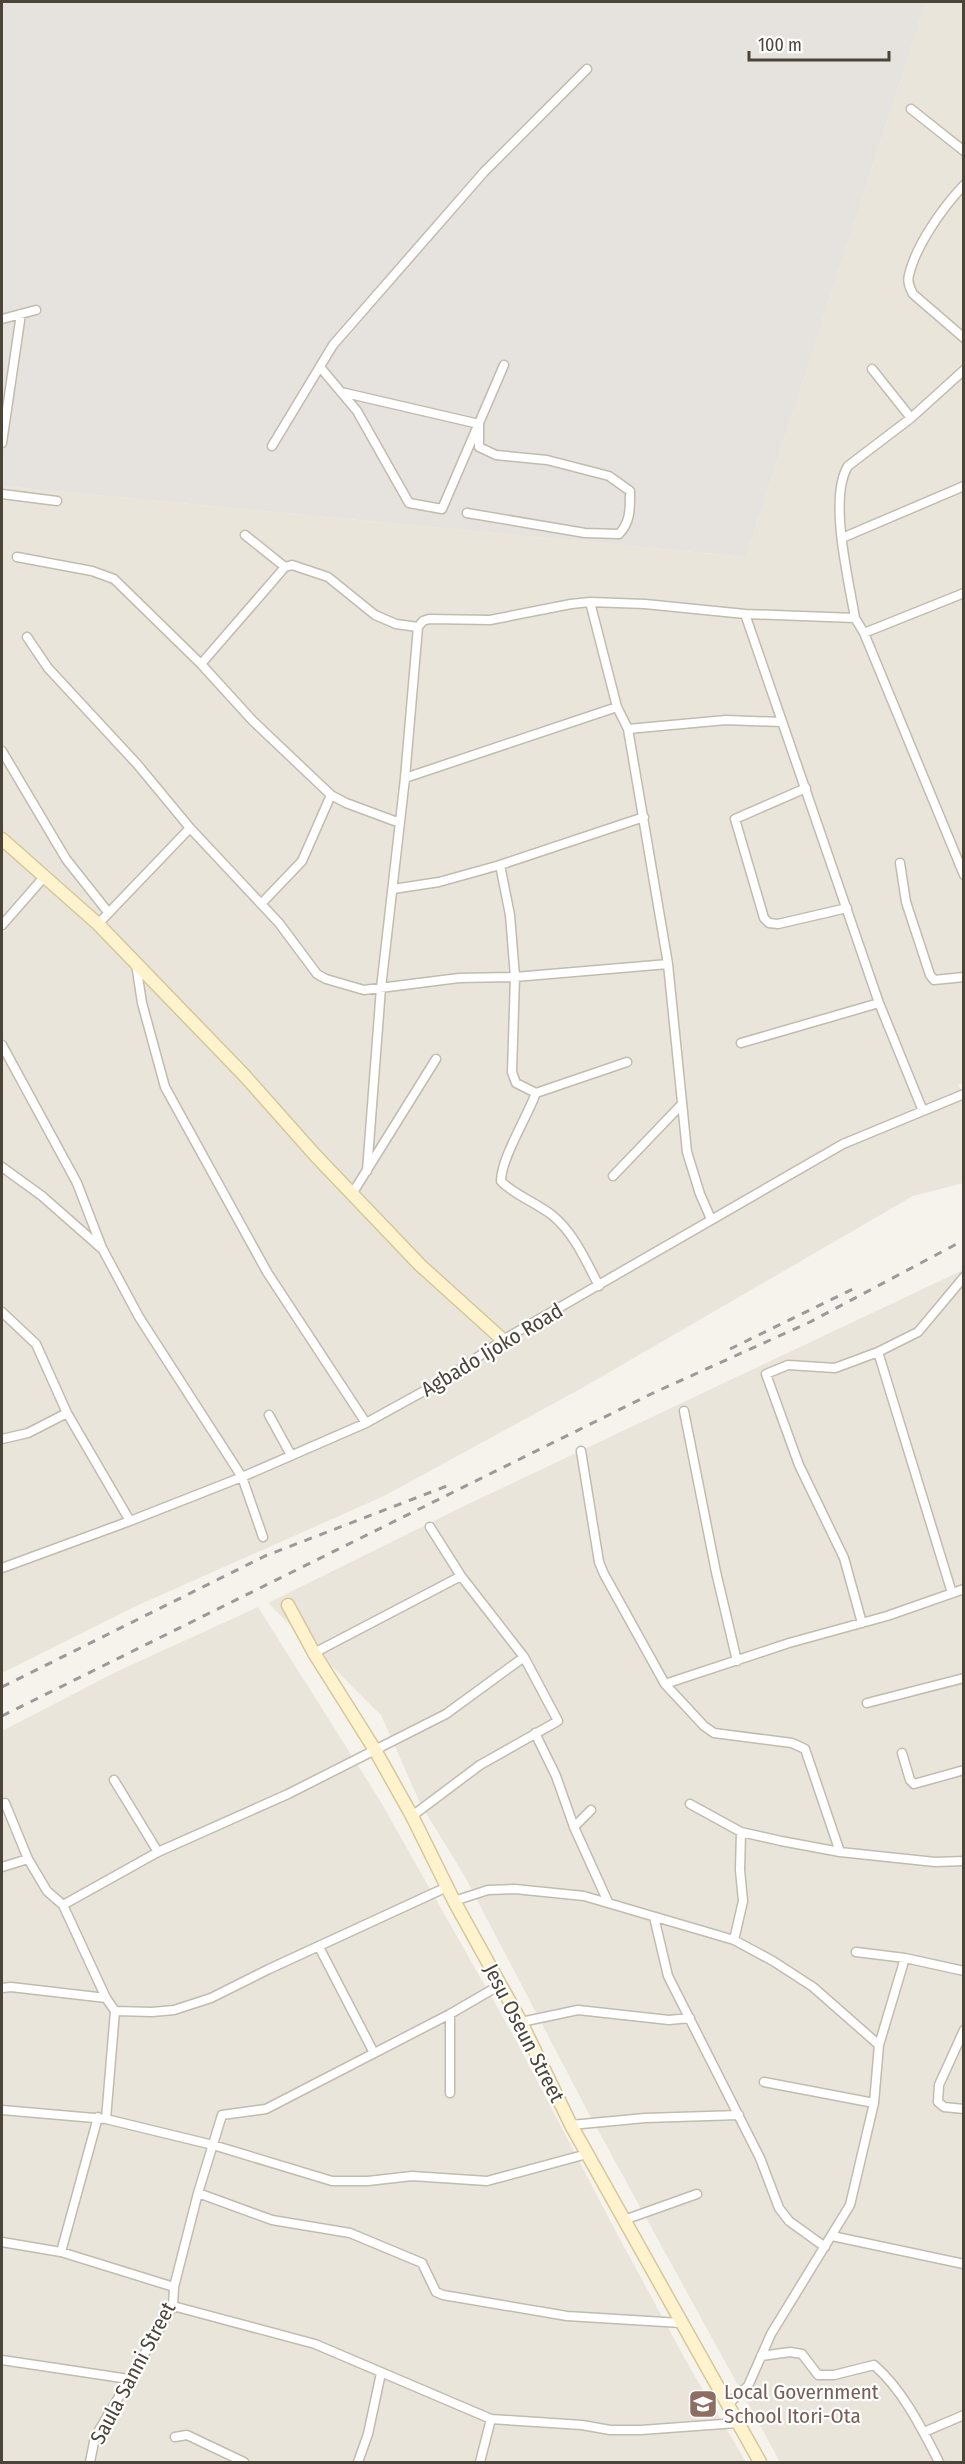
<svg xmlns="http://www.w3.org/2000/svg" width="965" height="2464" font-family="'Fira Sans Condensed',sans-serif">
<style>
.residential{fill:#eae5da}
.industrial{fill:#e6e2dd}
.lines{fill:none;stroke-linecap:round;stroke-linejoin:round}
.minor-casing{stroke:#c2bbae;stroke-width:11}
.secondary-casing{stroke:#d6c79b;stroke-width:15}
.minor{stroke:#fff;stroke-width:8}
.secondary{stroke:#fff3cd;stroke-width:12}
.rail{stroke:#9a9a9a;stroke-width:3;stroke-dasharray:8 8;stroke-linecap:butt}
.labels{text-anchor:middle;stroke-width:4.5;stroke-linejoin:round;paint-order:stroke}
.street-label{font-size:21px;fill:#4b4439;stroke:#fff}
.education-label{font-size:21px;fill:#785e54;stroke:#fff;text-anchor:start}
</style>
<rect width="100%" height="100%" fill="#f6f3ec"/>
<!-- residential -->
<path class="residential" d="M926 2H963L964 1082 958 1085 963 1093V1183L913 1196 582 1388 384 1496 134 1607 2 1673V486L746 557Z
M963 1270V2462H780L588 2112 464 1875 420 1803 381 1715 268 1603 464 1506Z
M258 1607 379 1799 513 2035 622 2243 690 2368 746 2462H2V1731L118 1671Z"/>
<!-- industrial -->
<path class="industrial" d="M2 2H926L746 557 2 486Z"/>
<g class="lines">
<!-- minor casing -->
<g class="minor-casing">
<path id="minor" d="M911 109 964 151
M964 185C943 207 916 245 909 275 907 282 910 288 913 294L964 338
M2 319 36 310
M320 367 357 411 409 503 442 509 504 365
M872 369 911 418
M964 370 911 418 848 466C828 498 849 581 855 618L864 633 964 875
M341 392 479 424V447L496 455 547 460 609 476 630 491C630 507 631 522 619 534L585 533 467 513
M2 443 21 314
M272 446 333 345 484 172 587 69
M2 494 57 501
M245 535 285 567 292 565 328 577 375 615 396 624 418 627 423 621 429 619 490 620 571 604 590 602 645 604 745 614 855 618
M842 538 964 486
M17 557 92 571 114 579 201 664 253 721 331 795 346 803 400 823
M590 602 617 707 628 729 668 964 687 1152 700 1194 711 1219
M745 614 879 1003 923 1111
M864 633 964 593
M27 637 48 668 137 764 190 828 279 923 317 974 326 979 364 990 459 978 515 977 668 964
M201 664 285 567
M628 729 726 720 781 722
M2 751 66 859 108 912
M405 778 617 707
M806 788 735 819 764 918 769 923 778 924 847 908
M900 863 906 902 930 975 934 980 964 977
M500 865 510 915 515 977 512 1072 516 1083 536 1093
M393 889 439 882 500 865 644 817
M261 904 302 861 331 795
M98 924 190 828
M2 925 45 876
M136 964 142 1003 165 1087 267 1272 366 1423
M741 1043 879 1003
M2 1045 77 1183 102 1248 139 1317 242 1477 263 1537
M2 1167 42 1196 101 1248
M367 1171 381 988 405 778 418 627
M613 1176 681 1105
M352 1194 436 1059
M599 1286C586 1261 574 1233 552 1215 537 1203 511 1193 501 1181 501 1159 527 1117 536 1093L627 1062
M2 1312 36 1344 67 1413 130 1521
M878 1352 952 1593
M684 1411 716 1572 737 1661
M269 1415 291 1455
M2 1439 28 1433 67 1413
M581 1451 599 1562 604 1574 665 1684 704 1726 714 1733 792 1743 805 1749 840 1852
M2 1568 130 1521 242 1477 366 1423 444 1380 503 1340 843 1144 964 1094
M862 1623 844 1558 799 1465 766 1374 788 1365 835 1368 878 1352 918 1332 964 1277
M314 1653 461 1576
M665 1684 789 1643 887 1616 964 1589
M867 1703 964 1678
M535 1733 556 1776 574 1827 608 1902
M902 1753 910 1780 914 1784 964 1770
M114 1780 158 1852
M5 1803 28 1859 47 1891 63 1905 106 1998 115 2011 106 2119
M690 1804 741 1832 781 1841 840 1852 935 1862 964 1861
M412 1816 480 1765 558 1721 524 1657 461 1576 430 1527
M574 1827 591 1810
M2 1867 28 1859
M454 1901 488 1890 515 1889 584 1896 734 1940 773 1961 813 1987 879 2045
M63 1905 158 1852 288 1794 446 1714 524 1657
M654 1917 668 1976 760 2158 779 2208 789 2221 825 2247
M734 1940 743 1901 740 1870 741 1832
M319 1947 374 2053
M856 1952 905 1958 964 1971
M2 1988 11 1987 106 1998
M115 2011 152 2012 174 2010 211 1998 269 1969 447 1887
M521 2022 578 2010 669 2020 690 2018
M964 2030 939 2085 938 2102 944 2107 964 2109
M764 2082 874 2103
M450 2093V2014
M2 2110 106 2119 213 2145 332 2181H368L412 2176 487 2181 587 2154
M571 2125 645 2118 739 2115
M198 2193 272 2220 350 2233 422 2263 436 2292 443 2295 567 2316 681 2323
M624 2220 697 2194
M832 2236 964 2264
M2 2242 61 2252 174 2287
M61 2252 98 2117
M173 2306 315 2344 491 2419 582 2425 610 2430H641L737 2423
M761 2356 790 2352 802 2354 818 2375H834L874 2365C903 2390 922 2429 939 2462
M2 2360 129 2379
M727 2405 748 2386 771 2334 850 2205 874 2103 879 2045 905 1958
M924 2432 964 2415
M175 2437 187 2435 244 2462
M90 2462 95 2437 173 2306 174 2287 198 2193 222 2115 266 2109 450 2014 500 1985
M358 2462 368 2434 381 2373
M480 2462 491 2419"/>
</g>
<!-- secondary casing -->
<g class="secondary-casing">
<path id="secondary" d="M2 839 98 924 244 1075 315 1155 420 1265 503 1340
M288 1605 314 1653 375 1750 412 1816 454 1901 521 2022 571 2125 760 2462"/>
</g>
<!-- minor -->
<use href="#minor" class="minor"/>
<!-- secondary -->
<use href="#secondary" class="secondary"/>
<!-- rail -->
<path class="rail" d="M730 1349 857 1287
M2 1687 265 1556 452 1484
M2 1716 651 1394 810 1322 964 1240"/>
</g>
<!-- icons -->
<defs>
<g id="school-square" transform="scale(1.5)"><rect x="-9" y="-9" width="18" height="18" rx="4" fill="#8d6e63" stroke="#fff"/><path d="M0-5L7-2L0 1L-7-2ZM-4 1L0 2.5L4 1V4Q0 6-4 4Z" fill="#fff"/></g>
</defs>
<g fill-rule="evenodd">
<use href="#school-square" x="703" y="2404"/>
</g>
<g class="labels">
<!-- street labels -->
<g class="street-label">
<text transform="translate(492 1350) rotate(-31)" y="7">Agbado Ijoko Road</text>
<text transform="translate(524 2033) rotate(63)" y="7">Jesu Oseun Street</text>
<text transform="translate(133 2373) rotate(-62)" y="7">Saula Sanni Street</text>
</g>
<!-- education labels -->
<g class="education-label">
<text x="724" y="2399">Local Government<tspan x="724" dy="24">School Itori-Ota</tspan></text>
</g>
</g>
<!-- border -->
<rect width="965" height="2464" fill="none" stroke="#4b4439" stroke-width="6"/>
<!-- scale -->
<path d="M749 51v9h140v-9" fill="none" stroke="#4b4439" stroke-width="3"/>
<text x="758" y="51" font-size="18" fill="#4b4439" stroke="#ffffff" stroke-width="4.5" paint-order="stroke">100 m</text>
</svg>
